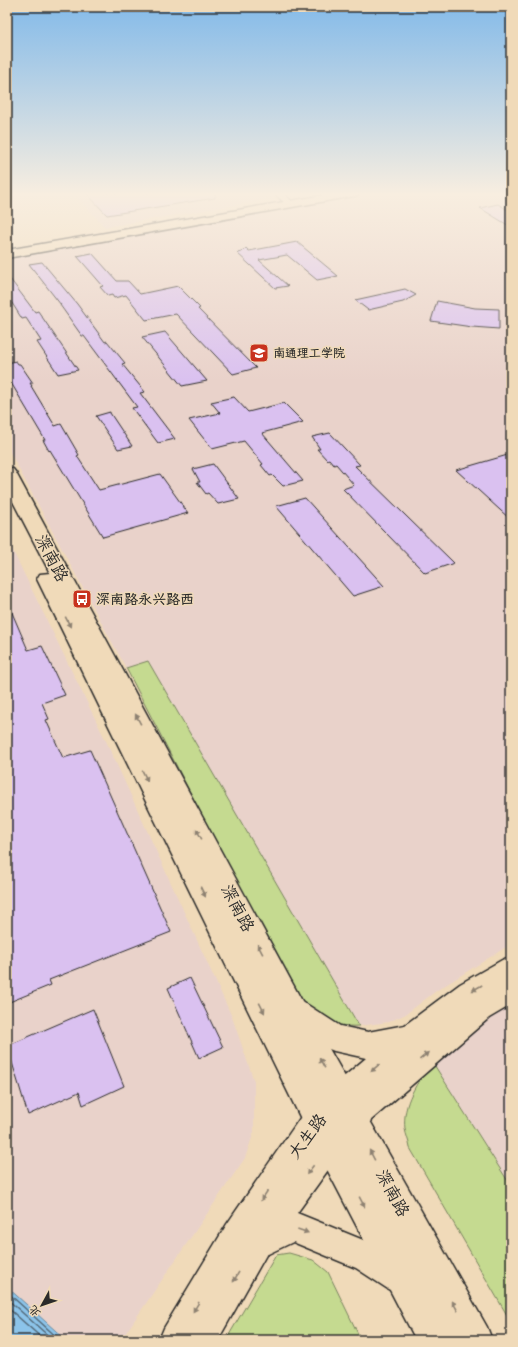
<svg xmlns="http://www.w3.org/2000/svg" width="518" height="1347" font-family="Mynerve,'LXGW WenKai TC',sans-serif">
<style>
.built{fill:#e9d2ca}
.green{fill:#c5da90;stroke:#78825e}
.water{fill:#8cc4ea;stroke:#65879e}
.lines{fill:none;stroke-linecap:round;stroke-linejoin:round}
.shore{stroke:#526877;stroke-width:1.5}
.building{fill:#dac1f0;stroke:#2b2b2b}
.minor-casing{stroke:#2b2b2b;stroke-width:3}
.tertiary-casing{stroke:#2b2b2b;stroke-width:3}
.primary-casing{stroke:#2b2b2b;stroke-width:3}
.minor{fill:#f0dab9;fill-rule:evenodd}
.tertiary{fill:#f0dab9;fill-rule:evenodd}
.primary{fill:#f0dab9;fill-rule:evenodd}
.oneway{fill:#8e8272}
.labels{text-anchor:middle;stroke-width:3;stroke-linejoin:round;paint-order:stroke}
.far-poi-label{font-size:12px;font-weight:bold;fill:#2b2b2b;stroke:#f0dab9;text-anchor:start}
.poi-label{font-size:14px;font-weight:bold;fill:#2b2b2b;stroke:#f0dab9;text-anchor:start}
.near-street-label{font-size:17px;fill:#2b2b2b;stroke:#f0dab9}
</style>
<rect width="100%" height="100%" fill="#f0dab9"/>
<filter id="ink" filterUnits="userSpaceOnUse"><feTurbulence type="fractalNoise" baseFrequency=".025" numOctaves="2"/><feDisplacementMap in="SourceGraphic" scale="8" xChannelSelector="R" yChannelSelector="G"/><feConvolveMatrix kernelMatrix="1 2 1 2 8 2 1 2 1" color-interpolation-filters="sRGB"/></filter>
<g filter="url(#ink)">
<!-- built -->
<path class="built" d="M73 193H269V197L264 200 105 227Z
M378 193H511V944L436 991 406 1014 389 1022 359 1026 148 662 126 668 7 447V259Z
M7 539 107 743 232 1017 254 1081V1132L245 1158 121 1340H66L7 1287Z
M511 1003V1186L433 1063 440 1052Z"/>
<!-- green -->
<path class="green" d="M148 661 359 1026C333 1028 311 1015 295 995L126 668Z
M433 1063 511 1186V1322L410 1148C409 1141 406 1135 405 1129 402 1104 417 1081 433 1063Z
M289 1253 313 1260 328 1272 361 1340H226L276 1255Z"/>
<!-- water -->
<path class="water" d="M7 1287 66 1340H7Z"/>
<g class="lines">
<!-- shore -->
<path class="shore" d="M7 1292 60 1340
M7 1299 53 1340
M7 1307 44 1340"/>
</g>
<!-- building -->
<path class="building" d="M86 193H215V198L107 215Z
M498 204 511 212V227L480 208Z
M297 242 338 276 317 280 287 255 259 260 288 286 275 288 237 253 242 252 246 248 249 251Z
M92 253 117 281H128L140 294 178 286 200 308 198 309 256 368 233 374 176 314 146 320 126 295 114 298 112 295 108 296 100 287 103 286 77 256Z
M42 262 77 304 105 342 107 341 125 363 122 364 145 392 140 393 175 439 158 443 132 408 137 407 84 336H82L60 305H61L29 264Z
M7 275 35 312 38 311 78 370 58 374 37 342 41 341 26 318 22 319 7 295Z
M405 289 416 295 403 302 368 310 355 300Z
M437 301 475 308 499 309V329L472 327 431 321Z
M165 332 207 381 182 386 142 337Z
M16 361 18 364H20L33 383H30L32 386H31L55 426 61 424 79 455 77 456 99 490 160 474 188 513 103 537 50 450 49 451 43 440H45L7 376V363Z
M234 397 248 412 284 403 303 422 262 433 303 481 283 486 272 475 270 476 261 465 263 464 244 441 212 449 189 420 220 413 211 402Z
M110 412V413L132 446 118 449 96 416Z
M330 433 360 465 355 466 454 563 425 573 343 489 354 485 336 464 334 465 329 459 327 460 317 449H320L312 437Z
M511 454V520L456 470Z
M213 464 239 499 218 504 208 493 206 494 197 482H200L193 469Z
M305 498 384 586 353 596 276 506Z
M7 601 28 650 42 646 65 695 42 703 49 719 46 720 63 758 90 750 171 932 49 980 51 985 7 1003Z
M190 978 223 1047 199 1058 168 988Z
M93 1009 124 1086 83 1105 79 1092 28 1115 7 1046Z"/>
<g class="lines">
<!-- minor casing -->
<g class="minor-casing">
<path id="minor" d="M274 193H283L295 204 294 206H288Z"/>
</g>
<!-- tertiary casing -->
<g class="tertiary-casing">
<path id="tertiary" d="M511 956V1005L489 1018 362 1128 341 1152 297 1213 378 1246 410 1267 415 1278 410 1289 399 1294 388 1289 356 1268 293 1242 266 1255 218 1340H159L164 1328 227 1224 307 1108 366 1058 334 1051 324 1047 285 1020 281 1011 285 1002 294 998 303 1002 340 1026 368 1032 405 1025 460 984 502 960Z"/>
</g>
<!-- primary casing -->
<g class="primary-casing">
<path id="primary" d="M336 193H360L358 195 354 196 7 258V250Z
M7 468 13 469 16 473 302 1001 487 1327 492 1340H416L306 1129 37 579 40 574 50 573 7 490Z"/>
</g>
<!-- minor -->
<use href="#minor" class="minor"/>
<!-- tertiary -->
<use href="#tertiary" class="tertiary"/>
<!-- primary -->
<use href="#primary" class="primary"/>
</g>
<!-- one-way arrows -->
<defs><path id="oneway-solid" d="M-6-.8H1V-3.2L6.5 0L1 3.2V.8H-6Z"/></defs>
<g class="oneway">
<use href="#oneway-solid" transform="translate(68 622) rotate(63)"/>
<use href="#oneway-solid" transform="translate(138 719) rotate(-118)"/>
<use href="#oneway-solid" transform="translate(145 776) rotate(63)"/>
<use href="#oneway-solid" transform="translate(199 834) rotate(-118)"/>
<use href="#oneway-solid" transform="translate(203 892) rotate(63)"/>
<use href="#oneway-solid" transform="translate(260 949) rotate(-118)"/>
<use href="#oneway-solid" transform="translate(477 988) rotate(150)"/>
<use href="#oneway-solid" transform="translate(262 1008) rotate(63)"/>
<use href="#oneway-solid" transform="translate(424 1056) rotate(-40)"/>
<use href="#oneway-solid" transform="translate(322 1063) rotate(-119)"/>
<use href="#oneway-solid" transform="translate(375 1068) rotate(139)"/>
<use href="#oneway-solid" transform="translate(372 1155) rotate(-118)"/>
<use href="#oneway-solid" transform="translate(310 1170) rotate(127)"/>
<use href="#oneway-solid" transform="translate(264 1196) rotate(124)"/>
<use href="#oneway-solid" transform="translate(362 1202) rotate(62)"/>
<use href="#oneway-solid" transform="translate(303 1231) rotate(20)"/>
<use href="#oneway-solid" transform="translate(236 1277) rotate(120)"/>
<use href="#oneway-solid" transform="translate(455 1306) rotate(-119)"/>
<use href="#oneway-solid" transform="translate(196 1307) rotate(121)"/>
</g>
</g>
<!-- sky -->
<linearGradient id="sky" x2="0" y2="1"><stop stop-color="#83bae9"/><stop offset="0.51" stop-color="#f8eee0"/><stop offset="1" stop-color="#f8eee0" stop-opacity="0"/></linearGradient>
<rect width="518" height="381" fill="url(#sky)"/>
<!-- icons -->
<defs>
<g id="university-square" transform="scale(1)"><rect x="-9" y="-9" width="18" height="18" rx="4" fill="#c8321e" stroke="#f0dab9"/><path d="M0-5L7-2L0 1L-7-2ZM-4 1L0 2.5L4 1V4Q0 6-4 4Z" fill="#fff"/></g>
<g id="bus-square" transform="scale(1)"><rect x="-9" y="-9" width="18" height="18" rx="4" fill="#c8321e" stroke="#f0dab9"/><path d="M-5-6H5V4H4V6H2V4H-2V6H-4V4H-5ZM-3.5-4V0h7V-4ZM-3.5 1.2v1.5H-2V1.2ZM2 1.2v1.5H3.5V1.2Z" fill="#fff"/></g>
</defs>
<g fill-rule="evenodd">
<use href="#university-square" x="259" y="353"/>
<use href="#bus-square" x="82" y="599"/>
</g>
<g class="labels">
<!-- far-poi labels -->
<g class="far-poi-label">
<text x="273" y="357">南通理工学院</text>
</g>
<!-- poi labels -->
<g class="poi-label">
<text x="96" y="604">深南路永兴路西</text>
</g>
<!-- near-street labels -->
<g class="near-street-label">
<text transform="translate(52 558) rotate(62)" y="6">深南路</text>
<text transform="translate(238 908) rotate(62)" y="6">深南路</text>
<text transform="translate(307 1136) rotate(-53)" y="6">大生路</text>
<text transform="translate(393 1193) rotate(61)" y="6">深南路</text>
</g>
</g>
<!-- margin -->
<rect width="518" height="1347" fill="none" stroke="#f0dab9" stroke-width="24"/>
<rect x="12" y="12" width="494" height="1323" fill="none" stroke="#2b2b2b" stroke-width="1.5" filter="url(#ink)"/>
<!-- north arrow -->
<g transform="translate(42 1305) rotate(230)" stroke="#f0dab9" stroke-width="3" paint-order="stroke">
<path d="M0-3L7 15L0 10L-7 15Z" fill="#2b2b2b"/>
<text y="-6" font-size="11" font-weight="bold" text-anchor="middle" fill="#2b2b2b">北</text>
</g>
</svg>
